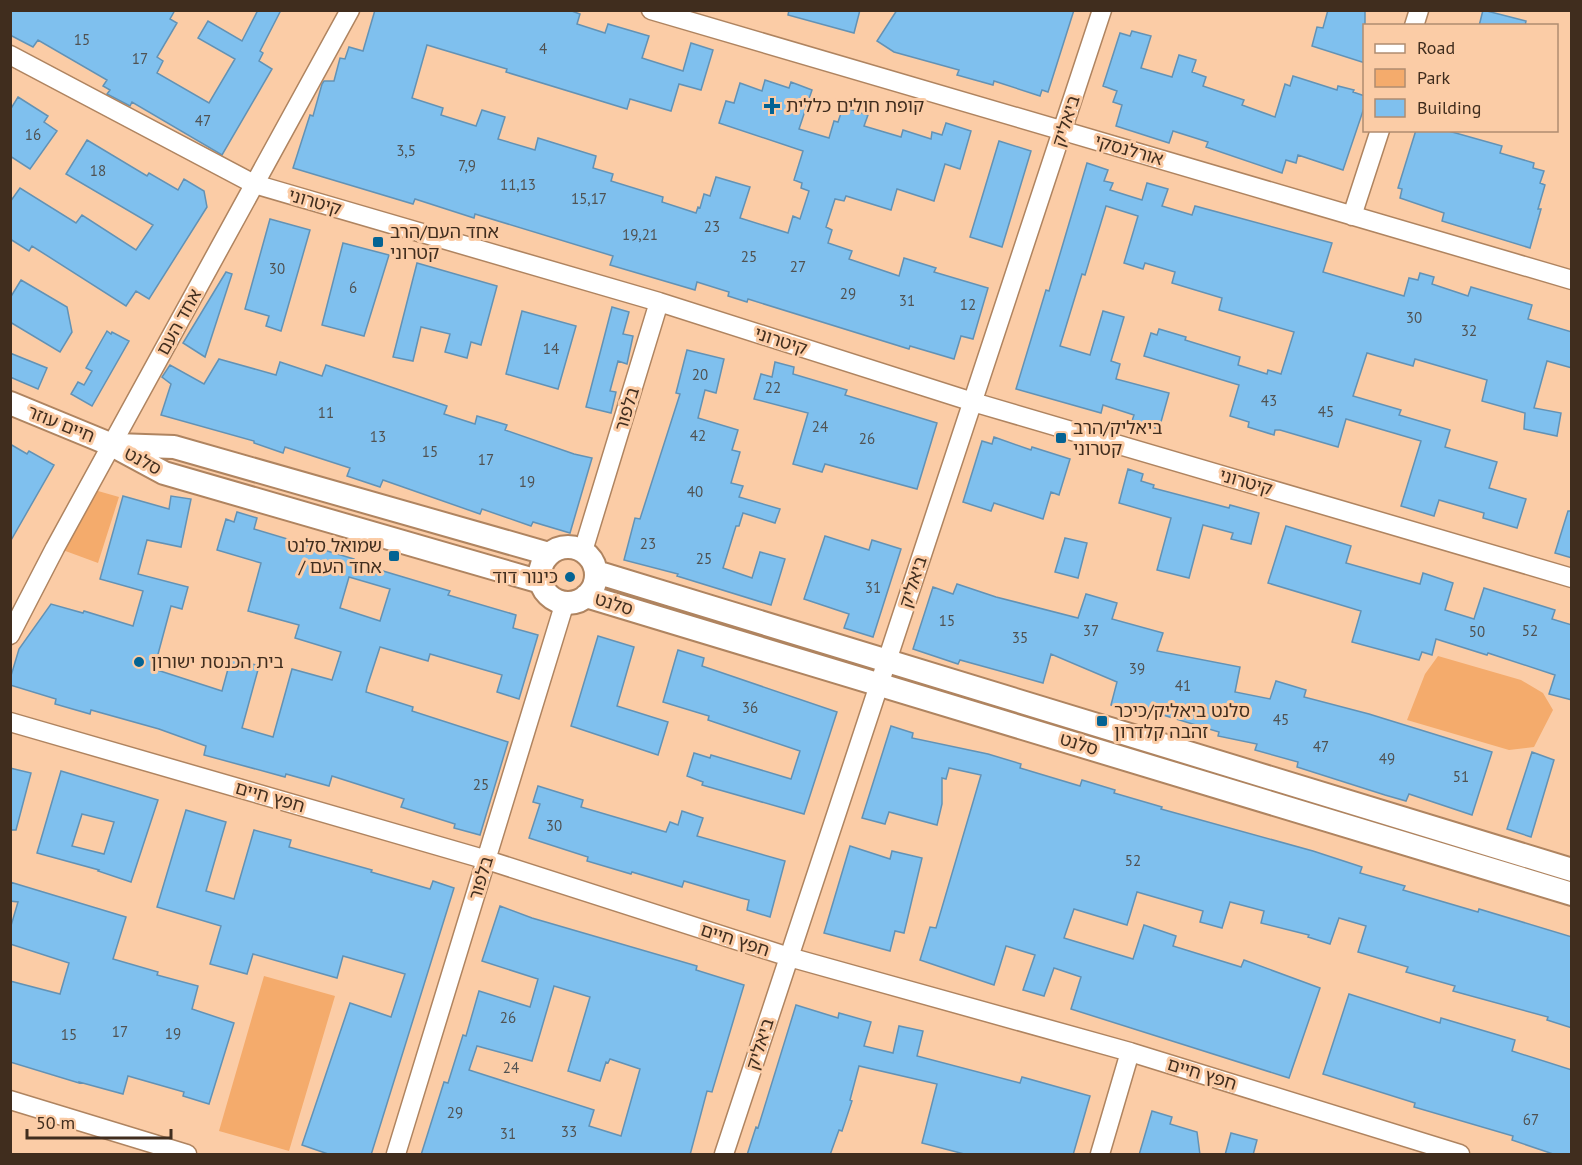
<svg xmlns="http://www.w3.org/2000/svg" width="1582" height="1165" font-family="'PT Sans','Noto Sans Hebrew',sans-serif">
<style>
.green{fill:#f4ab6c}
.building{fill:#7fc0ee;stroke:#6292b5;stroke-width:1.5;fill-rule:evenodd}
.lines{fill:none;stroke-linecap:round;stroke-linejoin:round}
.minor-casing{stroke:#af8460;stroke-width:21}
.tertiary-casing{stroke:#af8460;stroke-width:26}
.minor{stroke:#fff;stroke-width:18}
.tertiary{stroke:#fff;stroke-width:22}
.poi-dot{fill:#046393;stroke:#fbcca6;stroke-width:2}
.labels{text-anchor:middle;stroke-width:6;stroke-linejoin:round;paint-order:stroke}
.number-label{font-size:15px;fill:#505252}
.poi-label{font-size:18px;fill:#402d1e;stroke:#fbcca6;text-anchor:start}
.street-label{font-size:18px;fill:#402d1e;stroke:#fbcca6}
</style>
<rect width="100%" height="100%" fill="#fbcca6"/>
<!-- green -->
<path class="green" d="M91 489 119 497 98 563 60 549Z
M1438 656 1521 680 1543 693 1553 710 1534 747 1509 750 1407 720 1425 674Z
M264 976 335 996 289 1151 219 1131Z"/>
<!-- building -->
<path class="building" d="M10 10H175L170 19 177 23 157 57 163 61 157 73 209 103 235 59 198 38 208 21 242 41 258 10H281L260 51 263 53 259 61 272 69 222 155 132 102 130 106 107 94 110 90 103 86 107 80 38 40 33 47 10 35Z
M375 10H569L580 14 577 24 605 33 608 24 649 36 642 58 683 71 691 43 713 50 701 90 679 84 671 111 630 99 627 109 506 72 507 69 427 45 412 98 443 108 441 115 476 126 482 110 505 117 498 139 535 150 538 138 596 156 593 168 613 174 611 181 663 197 662 202 696 213 698 207 700 208 704 194 710 196 716 177 750 187 740 218 788 233 793 216 800 219 809 191 801 188 802 183 794 180 803 151 719 123 726 101 734 103 740 83 762 91 765 80 789 88 791 82 812 90 799 129 829 138 834 121 838 122 843 107 868 115 864 126 901 137 903 130 931 139 932 132 942 135 946 123 971 131 960 169 945 164 934 201 897 189 891 210 846 196 844 201 835 199 826 227 832 230 828 243 852 251 849 259 899 276 904 258 936 268 934 272 988 288 973 339 961 336 954 359 910 346 909 349 748 299 747 302 728 296 729 292 697 282 695 290 610 265 613 256 475 214 474 218 415 199 413 204 293 168 310 115 313 116 322 84 324 81H334L340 58 345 59 349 47 363 51Z
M789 10H860L854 33 788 15Z
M897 10H1074L1048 92 1042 90 1040 96 994 81 993 85 957 75 959 70 894 52 877 41Z
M1328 10H1365V63L1312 46 1317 27 1323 28Z
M1483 10 1526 21 1525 26H1479Z
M1132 31 1151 36 1141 68 1172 77 1179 55 1196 60 1192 72 1206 77 1203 86 1244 100 1242 105 1275 117 1285 84 1290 86 1293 76 1337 90 1338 86 1354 90 1353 92 1365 96V105L1343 170 1298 155 1296 163 1286 160 1282 173 1206 147 1208 142 1173 131 1169 143 1116 126 1122 105 1113 102 1117 91 1103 86 1120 33 1130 36Z
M18 97 48 116 44 122 57 131 30 169 10 156V110Z
M1416 130H1445L1502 146 1500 153 1534 163 1533 168 1544 171 1540 183 1545 185 1538 209H1541L1530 248 1442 221 1444 213 1400 198 1402 189 1398 188Z
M87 140 147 176 149 173 178 190 184 179 204 191 207 207 149 299 136 291 126 306 32 246 29 251 10 239V202L20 188 76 223 82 215 136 250 153 225 66 174Z
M999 141 1031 151 1002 247 970 237Z
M1087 163 1108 170 1104 181 1113 183 1110 190 1142 200 1147 183 1168 189 1162 206 1192 215 1195 206 1332 243 1323 272 1404 296 1409 278 1418 280 1420 273 1434 277 1432 284 1468 296 1471 287 1532 305 1528 319 1572 332V368L1547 361 1534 408 1561 413 1557 436 1524 429 1525 413 1482 401 1487 380 1415 359 1413 366 1367 353 1353 396 1401 410 1399 415 1450 430 1445 447 1497 462 1489 488 1526 499 1517 528 1483 518 1484 513 1439 500 1434 516 1401 506 1421 441 1346 419 1338 447 1280 430H1275L1274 435 1248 427 1249 422 1230 416 1239 385 1144 356 1151 333 1157 335 1159 329 1186 337 1185 340 1240 357 1238 365 1267 374 1268 370 1281 374 1294 332 1219 310 1222 298 1172 283 1175 272 1145 263 1143 269 1124 263 1138 216 1106 206 1085 275 1082 274 1060 346 1090 355 1103 311 1124 317 1111 361 1120 364 1116 379 1169 393 1159 429 1132 421 1134 415 1103 405 1101 413 1016 389 1046 290 1049 291Z
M270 219 310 230 281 331 266 326 269 316 245 309Z
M343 243 389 255 364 336 322 325Z
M417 263 497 286 481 345 471 342 467 358 445 352 450 334 421 327 413 361 393 357Z
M226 272 232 274 205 357 183 343Z
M21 280 67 307 72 332 60 352 10 322V298Z
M612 307 629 312 623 334 633 336 627 364 618 361 610 391 616 392 611 413 586 407Z
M522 311 576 326 558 389 506 374Z
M107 331 111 334 112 332 129 341 92 406 71 394 78 382 84 385 92 371 86 368Z
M687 350 724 359 716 393 705 390 698 418 738 430 732 450 740 452 731 483 743 486 739 497 780 509 775 523 743 513 739 526H736L723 568 752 578 760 552 785 559 771 605 677 576 678 574 624 560 635 518 640 519 680 394 676 393Z
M10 353 47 368 38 389 10 377Z
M219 359 276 375 280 362 322 376 326 365 447 406 444 414 475 424 477 416 507 425 505 430 574 454 592 458 570 533 533 522 531 526 482 509 480 514 383 480 380 487 347 476 350 468 285 447 283 453 254 443V441L161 415 171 384 162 377 170 365 204 384Z
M775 362 794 367 793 374 847 390 845 395 937 423 917 489 825 464 822 472 793 464 808 413 754 399 761 374 772 377Z
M994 437 1031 450 1032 447 1070 459 1059 495 1051 492 1043 519 994 503 991 511 963 502 982 441 992 444Z
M10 444 27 454 29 451 54 465 10 542Z
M1128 469 1143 474 1141 481 1154 485 1153 488 1229 508 1230 505 1259 513 1251 544 1231 539 1233 533 1203 525 1189 578 1157 570 1171 518 1119 503Z
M123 496 169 509 171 496 191 499 181 547 147 540 138 574 188 587 182 609 171 606 154 669 222 691 231 658 259 666 242 728 273 737 292 669 332 680 341 652 295 638 299 625 248 611 261 563 217 550 226 519 234 522 237 512 257 518 254 529 354 559 353 562 450 591 448 595 516 615 513 628 538 635 519 699 497 692 502 675 430 654 428 661 380 647 367 687 366 692 413 707 412 711 508 742 480 835 454 828 455 824 401 807 404 799 332 776 329 786 286 774 285 777 204 755 206 746 159 729 91 710 90 714 55 704 56 699 10 685V679L19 649 51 604 83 613 84 611 133 626 143 591 100 579ZM349 577 390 589 380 621 340 608Z
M1568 511H1572V558L1555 553Z
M1286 526 1351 546 1346 563 1420 584 1423 573 1453 583 1445 610 1474 619 1484 588 1555 610 1552 619 1572 625V700L1549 694 1555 675 1488 653 1487 655 1436 639 1432 655 1422 652 1419 660 1352 642 1361 611 1268 583Z
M825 536 869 550 872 540 901 549 873 637 844 628 849 614 804 599Z
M1065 538 1087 543 1078 578 1055 572Z
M957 584 996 597 1078 618 1086 594 1117 603 1112 619 1163 633 1157 651 1240 667 1235 692 1270 699 1276 681 1306 690 1304 697 1369 714 1492 752 1472 815 1409 794 1406 801 1385 795 1297 767 1298 762 1255 750 1257 744 1218 736 1219 732 1140 708 1139 713 1111 705 1117 682 1051 654 1043 683 960 660 958 664 913 649 933 587 953 594Z
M598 636 634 647 617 706 668 722 658 755 571 726Z
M678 650 704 658 702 666 837 712 804 814 702 785 703 782 687 776 694 753 710 758 711 755 791 779 800 751 708 720 709 716 663 702Z
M891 726 913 733 912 738 988 754 1021 764 1020 768 1080 786 1082 780 1115 790 1114 793 1162 807 1161 809 1313 851 1362 867 1360 873 1405 886 1403 890 1478 912 1479 909 1572 937V1028L1547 1020 1548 1017 1453 991 1455 986 1406 972 1408 967 1358 952 1366 926 1339 918 1330 944 1308 937 1309 935 1261 923 1264 911 1230 902 1222 928 1200 922 1203 911 1137 892 1127 925 1074 909 1064 938 1133 959 1144 925 1176 936 1173 946 1241 967 1244 960 1320 988 1289 1078 1071 1009 1081 977 1054 968 1044 996 1023 990 1035 955 1006 946 994 985 920 960 930 927 936 928 981 775 949 768 946 779 942 778V804L937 825 889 812 885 824 862 818Z
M1532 752 1554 760 1531 837 1507 829Z
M10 768 31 773 16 830H10Z
M61 771 158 800 131 882 98 871 99 870 37 853ZM82 814 114 822 104 854 72 846Z
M538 786 583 800 581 807 666 832 670 822 678 825 682 811 703 818 697 836 785 861 770 917 747 910 749 900 741 898 684 881 682 887 632 872 631 874 587 861 588 857 529 838 540 804 533 802Z
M186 810 226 822 206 891 234 899 254 830 291 840 289 847 372 870 371 872 430 889 433 881 454 888 371 1155H331L302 1145 350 1003 391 1017 405 974 343 956 337 978 253 954 247 974 210 964 221 926 157 907Z
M850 846 890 859 892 851 922 858 904 933 895 931 890 951 824 933Z
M10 882 126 917 113 959 158 972 157 975 198 986 192 1009 234 1023 209 1104 183 1096 184 1092 128 1076 123 1094 79 1082V1083L10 1062V981L60 994 69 963 10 944V929L18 902 10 901Z
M500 906 532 918 697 966 696 970 744 985 712 1092 707 1091 690 1155H421L444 1082 448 1083 463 1035 466 1036 479 991 530 1007 538 979 482 961ZM554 986 590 997 568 1071 600 1081 606 1062 608 1063 610 1059 640 1069 621 1136 589 1126 594 1110 469 1070 477 1046 532 1061Z
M1349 994 1440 1023 1441 1018 1515 1040 1512 1051 1572 1070V1155H1556L1512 1140 1513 1136 1414 1107 1415 1103 1323 1074Z
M796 1005 838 1018 839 1013 871 1022 864 1046 893 1053 899 1026 923 1031 917 1056 1020 1083 1022 1077 1090 1096 1073 1155H968L922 1143 937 1084 859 1066 850 1100 852 1101 842 1131 839 1130 830 1155H747L756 1127 758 1128Z
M1152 1111 1172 1117 1170 1124 1197 1132 1200 1155H1139Z
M1231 1133 1257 1140 1253 1155H1225Z"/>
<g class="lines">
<!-- minor casing -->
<g class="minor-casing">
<path id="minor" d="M651 10 1572 280
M1414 26 1419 10
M10 55 254 184 659 302 973 402 1572 578
M1352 216 1380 130
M583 551 659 302
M10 635 55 548 350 10
M10 722 487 860 789 957 1130 1052 1460 1154
M10 1100 187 1154
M396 1154 565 602
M724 1154 1102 10
M1100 1154 1130 1052"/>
</g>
<!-- tertiary casing -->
<g class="tertiary-casing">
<path id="tertiary" d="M10 403 112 445 164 473 541 582
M116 445 174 447 549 554
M540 575a28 28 0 1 1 56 0a28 28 0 1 1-56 0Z
M596 572 1572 870
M586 596 1572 894"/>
</g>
<!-- minor -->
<use href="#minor" class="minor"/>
<!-- tertiary -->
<use href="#tertiary" class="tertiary"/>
</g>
<!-- markers -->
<g class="poi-dot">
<path d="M769 97h6v6h6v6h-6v6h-6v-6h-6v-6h6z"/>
<rect x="372" y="236" width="12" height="12" rx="3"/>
<rect x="1055" y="432" width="12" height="12" rx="3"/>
<rect x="388" y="550" width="12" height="12" rx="3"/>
<circle cx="570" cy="577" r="6"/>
<circle cx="139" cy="662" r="6"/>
<rect x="1096" y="715" width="12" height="12" rx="3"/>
</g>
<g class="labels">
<!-- number labels -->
<g class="number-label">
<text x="82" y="45">15</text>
<text x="543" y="54">4</text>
<text x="140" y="64">17</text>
<text x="203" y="126">47</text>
<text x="33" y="140">16</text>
<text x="406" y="156">3,5</text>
<text x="467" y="171">7,9</text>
<text x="98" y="176">18</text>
<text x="518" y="190">11,13</text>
<text x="589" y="204">15,17</text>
<text x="712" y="232">23</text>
<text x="640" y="240">19,21</text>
<text x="749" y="262">25</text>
<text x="798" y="272">27</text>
<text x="277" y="274">30</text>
<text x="353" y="293">6</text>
<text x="848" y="299">29</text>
<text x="907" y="306">31</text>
<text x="968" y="310">12</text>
<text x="1414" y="323">30</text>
<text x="1469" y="336">32</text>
<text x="551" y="354">14</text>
<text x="700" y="380">20</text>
<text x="773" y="393">22</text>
<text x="1269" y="406">43</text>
<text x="1326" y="417">45</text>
<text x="326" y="418">11</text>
<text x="820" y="432">24</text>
<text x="698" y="441">42</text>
<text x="378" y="442">13</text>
<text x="867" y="444">26</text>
<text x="430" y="457">15</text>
<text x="486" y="465">17</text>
<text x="527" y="487">19</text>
<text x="695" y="497">40</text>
<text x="648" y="549">23</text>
<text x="704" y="564">25</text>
<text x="873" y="593">31</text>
<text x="947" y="626">15</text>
<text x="1091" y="636">37</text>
<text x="1530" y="636">52</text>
<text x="1477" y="637">50</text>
<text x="1020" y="643">35</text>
<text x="1137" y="674">39</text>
<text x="1183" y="691">41</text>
<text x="750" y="713">36</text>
<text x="1281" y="725">45</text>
<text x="1321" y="752">47</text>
<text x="1387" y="764">49</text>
<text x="1461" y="782">51</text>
<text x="481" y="790">25</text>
<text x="554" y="831">30</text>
<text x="1133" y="866">52</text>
<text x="508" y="1023">26</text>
<text x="120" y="1037">17</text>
<text x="173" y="1039">19</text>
<text x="69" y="1040">15</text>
<text x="511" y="1073">24</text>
<text x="455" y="1118">29</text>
<text x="1531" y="1125">67</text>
<text x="569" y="1137">33</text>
<text x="508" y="1139">31</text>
</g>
<!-- poi labels -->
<g class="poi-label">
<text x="786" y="112">קופת חולים כללית</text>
<text x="390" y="238">אחד העם/הרב<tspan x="390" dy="21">קטרוני</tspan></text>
<text x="1073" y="434">ביאליק/הרב<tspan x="1073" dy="21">קטרוני</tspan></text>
<text x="382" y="552" text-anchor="end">שמואל סלנט<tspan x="382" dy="21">/ אחד העם</tspan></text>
<text x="558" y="583" text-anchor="end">כינור דוד</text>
<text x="151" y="668">בית הכנסת ישורון</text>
<text x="1114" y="717">סלנט ביאליק/כיכר<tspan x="1114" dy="21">זהבה קלדרון</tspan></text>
</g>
<!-- street labels -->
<g class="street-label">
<text transform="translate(1066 121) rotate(-72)" y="6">ביאליק</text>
<text transform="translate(1129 150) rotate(16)" y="6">אורלנסקי</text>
<text transform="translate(315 202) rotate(16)" y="6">קיטרוני</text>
<text transform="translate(179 322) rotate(-61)" y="6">אחד העם</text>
<text transform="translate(781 341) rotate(18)" y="6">קיטרוני</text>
<text transform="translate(627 409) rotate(-73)" y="6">בלפור</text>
<text transform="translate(61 424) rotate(22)" y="6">חיים עוזר</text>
<text transform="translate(143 461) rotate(28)" y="6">סלנט</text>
<text transform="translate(1246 482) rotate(16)" y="6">קיטרוני</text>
<text transform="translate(913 582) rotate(-72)" y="6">ביאליק</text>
<text transform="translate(614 604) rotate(17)" y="6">סלנט</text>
<text transform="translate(1079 744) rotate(17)" y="6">סלנט</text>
<text transform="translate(270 797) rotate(16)" y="6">חפץ חיים</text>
<text transform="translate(481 878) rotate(-73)" y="6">בלפור</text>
<text transform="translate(735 940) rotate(18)" y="6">חפץ חיים</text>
<text transform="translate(760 1044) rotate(-72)" y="6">ביאליק</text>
<text transform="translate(1202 1074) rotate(17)" y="6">חפץ חיים</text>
</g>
</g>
<!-- border -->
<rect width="1582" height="1165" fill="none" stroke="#402d1e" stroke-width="24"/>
<!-- legend -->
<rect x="1363" y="24" width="195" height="108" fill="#fbcca6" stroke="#b08c70" stroke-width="1.5"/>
<rect x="1375" y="44" width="30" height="9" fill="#ffffff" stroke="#b08c70" stroke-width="1.5"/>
<text x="1417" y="54" font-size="18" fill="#402d1e">Road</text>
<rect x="1375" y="69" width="30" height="18" fill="#f4ab6c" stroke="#b08c70" stroke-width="1.5"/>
<text x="1417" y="84" font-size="18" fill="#402d1e">Park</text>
<rect x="1375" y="99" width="30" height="18" fill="#7fc0ee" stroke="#b08c70" stroke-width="1.5"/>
<text x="1417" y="114" font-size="18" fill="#402d1e">Building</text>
<!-- scale -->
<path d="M27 1129v9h144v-9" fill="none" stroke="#402d1e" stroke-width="3"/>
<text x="36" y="1129" font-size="18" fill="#402d1e" stroke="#fbcca6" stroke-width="4.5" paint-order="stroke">50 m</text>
</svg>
